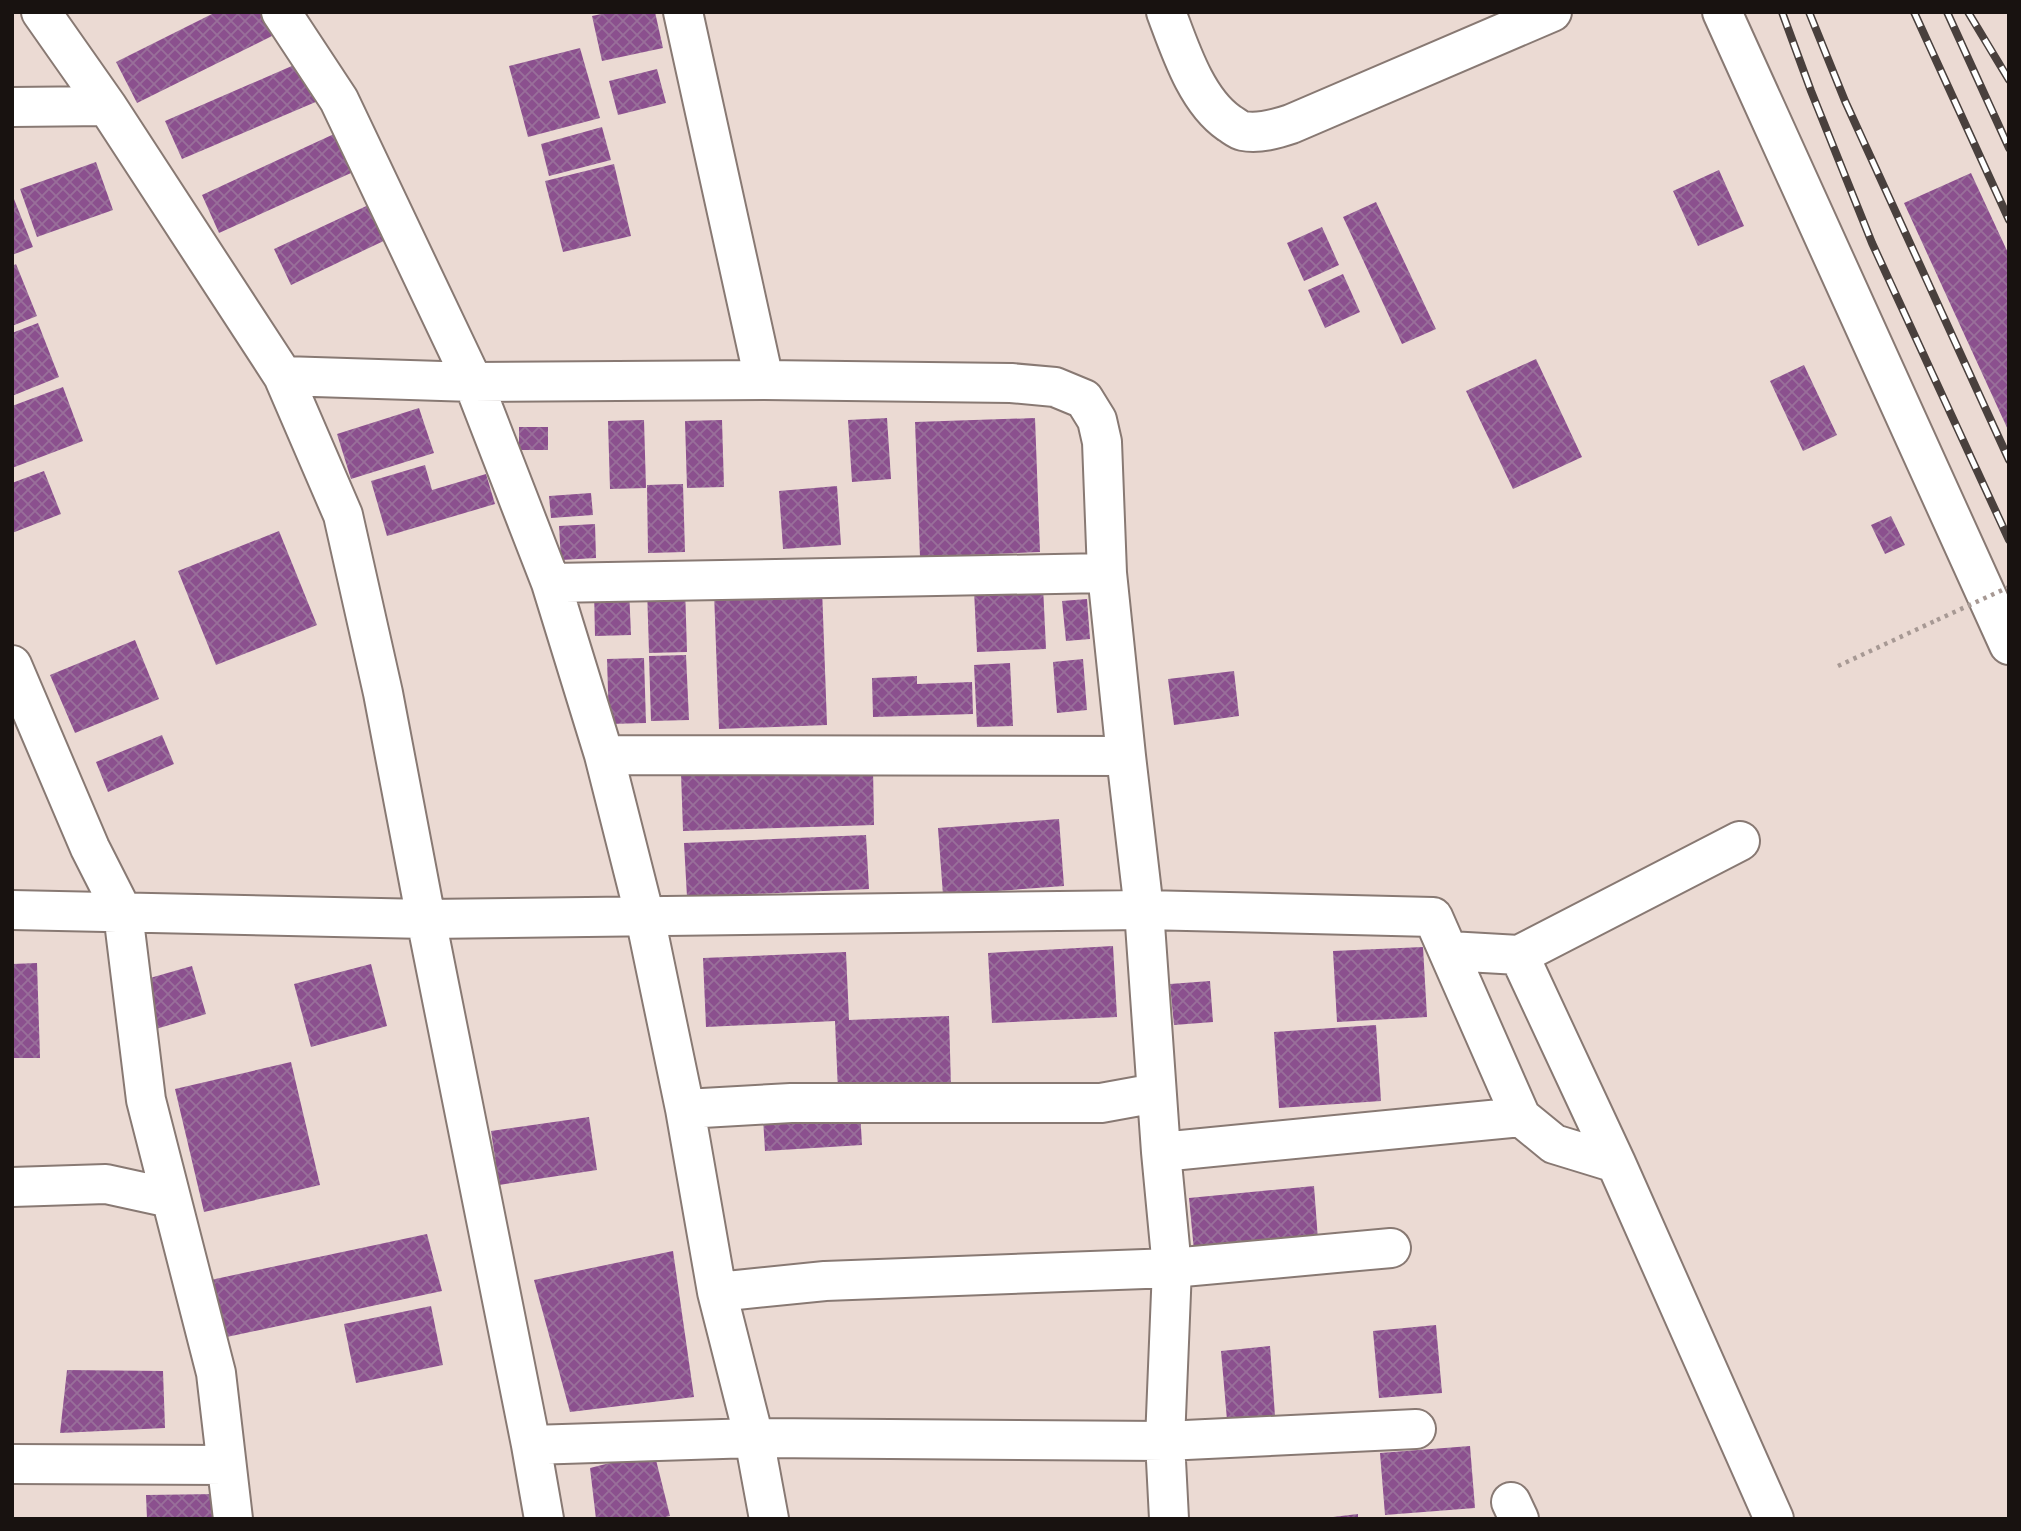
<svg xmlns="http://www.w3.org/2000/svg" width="2021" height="1531" font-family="'Space Grotesk',sans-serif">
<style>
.building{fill:url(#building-cross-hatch)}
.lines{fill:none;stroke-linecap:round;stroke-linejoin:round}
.minor-casing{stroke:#887973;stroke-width:42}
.path{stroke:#a79994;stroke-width:4.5;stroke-dasharray:3.5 5;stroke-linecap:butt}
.minor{stroke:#fff;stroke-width:38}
.rail-casing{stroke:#49403d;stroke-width:8}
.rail{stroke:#fff;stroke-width:5;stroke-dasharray:16;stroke-linecap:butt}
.path-bridge{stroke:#a79994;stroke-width:4.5;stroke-dasharray:3.5 5;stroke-linecap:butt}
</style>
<defs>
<pattern id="building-cross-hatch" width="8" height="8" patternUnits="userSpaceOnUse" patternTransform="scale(1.75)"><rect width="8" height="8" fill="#8b508e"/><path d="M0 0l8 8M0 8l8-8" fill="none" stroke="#996f9a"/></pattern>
</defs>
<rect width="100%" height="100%" fill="#ebdad3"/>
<!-- building -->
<path class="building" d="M216 12H270L280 32 137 103 116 62Z
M611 12H655L663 48 602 61 592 16Z
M580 48 600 118 528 137 509 66Z
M301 62 318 101 182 159 165 121Z
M657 69 666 103 618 115 609 81Z
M602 127 611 160 549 176 541 144Z
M334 134 351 173 219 233 202 195Z
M96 162 113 210 37 237 20 189Z
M614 164 631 236 563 252 545 181Z
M1719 170 1744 226 1698 246 1673 191Z
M1971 173 2009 255V432L1904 203Z
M12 194 33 247 12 255Z
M375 202 392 237 291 285 274 249Z
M1376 202 1436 329 1402 344 1343 217Z
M1322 227 1339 265 1304 281 1287 243Z
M16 264 37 316 12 326V266Z
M1343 274 1360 312 1325 328 1308 290Z
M38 323 59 377 12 396V333Z
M1536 359 1582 457 1513 489 1466 391Z
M1804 365 1837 435 1803 451 1770 381Z
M63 387 83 441 12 468V406Z
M419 408 434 453 351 479 337 434Z
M887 418 891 479 852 482 848 420Z
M1035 418 1040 552 920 557 915 422Z
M644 420 646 488 610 489 608 421Z
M722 420 724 487 687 488 685 421Z
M519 427H548V450H519Z
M425 465 432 490 486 474 495 504 387 536 371 481Z
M44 471 61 514 12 533V483Z
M683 484 685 552 648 553 647 485Z
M837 486 841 545 783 549 779 491Z
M591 493 593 515 551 518 549 496Z
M1891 516 1905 545 1885 554 1871 525Z
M595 524 596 558 561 560 559 526Z
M279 531 317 625 216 665 178 571Z
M1043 586 1046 649 977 652 974 590Z
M685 587 687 652 649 653 647 588Z
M822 588 827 725 719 729 714 592Z
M629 589 631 635 595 636 594 590Z
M1087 599 1090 639 1066 641 1062 601Z
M135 640 159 699 75 733 50 675Z
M686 655 689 720 651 721 649 656Z
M644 658 646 723 609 724 607 659Z
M1083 659 1087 710 1057 713 1053 662Z
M1010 663 1013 726 977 727 974 665Z
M1234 671 1239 716 1174 725 1168 679Z
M917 676V684L972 682 973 714 873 717 872 678Z
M162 735 174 764 108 792 96 762Z
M873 767 874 825 683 831 681 773Z
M1059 819 1064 886 943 895 938 828Z
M866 835 869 889 687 897 684 843Z
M1113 946 1117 1017 992 1023 988 953Z
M1423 947 1427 1017 1337 1022 1333 951Z
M846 952 849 1020 949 1016 951 1087 838 1091 835 1021 706 1027 703 958Z
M37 963 40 1058H12V964Z
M371 964 387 1026 311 1047 294 984Z
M192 966 206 1014 156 1029 143 980Z
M1210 981 1213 1022 1174 1025 1170 984Z
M1376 1025 1381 1101 1279 1108 1274 1032Z
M291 1062 320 1185 204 1212 175 1089Z
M860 1111 862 1145 765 1151 763 1118Z
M589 1117 597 1170 499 1185 491 1131Z
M1314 1186 1318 1240 1194 1251 1189 1198Z
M427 1234 442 1291 222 1338 206 1281Z
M673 1251 694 1397 570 1412 534 1280Z
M431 1306 443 1365 356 1383 344 1324Z
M1436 1325 1442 1393 1379 1398 1373 1331Z
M1270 1346 1275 1416 1227 1420 1221 1351Z
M67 1370 163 1371 165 1428 60 1433Z
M1470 1446 1475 1508 1385 1515 1380 1453Z
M654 1452 670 1516 657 1519H596L590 1468Z
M217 1494 225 1519H147L146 1495Z
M1358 1514V1519H1333V1517Z"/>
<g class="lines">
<!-- minor casing -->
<g class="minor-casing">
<path id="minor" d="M41 12 107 106 283 376 343 515 383 693 426 919 531 1445 544 1519
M281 12 339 100 473 382 551 583 604 755 645 917 685 1109 717 1292 754 1438 769 1519
M683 12 764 380
M1166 12C1180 49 1196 100 1229 123 1234 126 1238 130 1243 131 1259 134 1276 129 1291 124L1552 12
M1722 12 2009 645
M12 107 107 106
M283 376 473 382 764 380 1011 383 1055 387 1084 399 1097 420 1102 442 1107 573 1126 756 1144 910 1161 1152 1172 1268 1165 1441 1169 1519
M551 583 1107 573
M12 665 90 848 123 913 146 1100 216 1373 233 1519
M604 755 1126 756
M12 910 426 919 1144 910 1433 917 1521 1117 1554 1144 1616 1163
M1449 951 1519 955 1740 841
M1519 955 1616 1163 1774 1519
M685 1109 791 1103H1101L1156 1093
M1161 1152 1521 1117
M12 1187 106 1184 170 1198
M717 1292 825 1281 1172 1268 1391 1248
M531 1445 754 1438 1165 1441 1416 1429
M12 1464 226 1465
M1511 1502 1519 1519"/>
</g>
<!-- path -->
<path class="path" d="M1838 666 1937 620"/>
<!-- minor -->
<use href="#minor" class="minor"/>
<!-- rail casing -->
<g class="rail-casing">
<path id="rail" d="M1782 12 1811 91 1872 243 2009 540
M1809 12 1845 101 2009 460
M1914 12 2009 220
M1947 12 2009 148
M1968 12 2009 80"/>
</g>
<!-- rail -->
<use href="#rail" class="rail"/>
<!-- path-bridge -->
<path class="path-bridge" d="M1937 620 2009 587"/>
</g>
<!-- border -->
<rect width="2021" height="1531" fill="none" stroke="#181210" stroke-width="28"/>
</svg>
